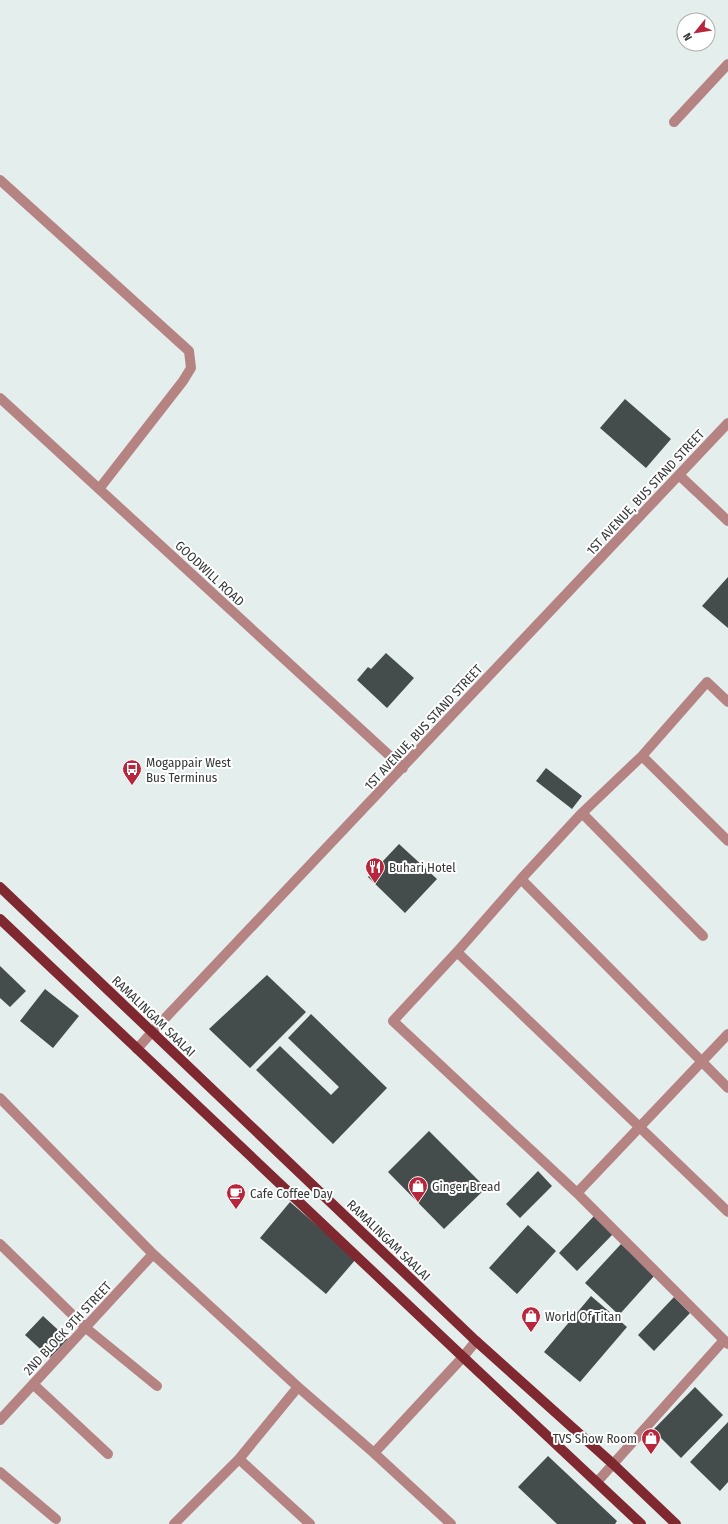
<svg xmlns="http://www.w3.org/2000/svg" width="728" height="1524" font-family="'Fira Sans Condensed',sans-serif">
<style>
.building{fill:#454d4c}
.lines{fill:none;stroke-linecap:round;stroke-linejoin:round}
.minor{stroke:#b68383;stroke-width:10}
.major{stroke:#7f2830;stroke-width:10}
.labels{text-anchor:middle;stroke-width:4;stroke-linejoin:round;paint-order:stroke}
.street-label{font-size:13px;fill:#343837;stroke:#fff}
.poi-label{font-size:13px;fill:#343837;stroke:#fff;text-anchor:start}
</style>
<rect width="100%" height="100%" fill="#e4eeed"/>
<!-- building -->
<path class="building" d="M625 399 671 439 646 468 600 428Z
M728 577V628L702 606Z
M386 653 414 678 387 708 357 680 368 667 371 669Z
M546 768 582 796 572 809 536 781Z
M399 844 437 879 405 913 368 877Z
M0 966 26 991 10 1007 0 998Z
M267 975 306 1012 250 1068 209 1029Z
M45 989 79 1016 53 1048 20 1021Z
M311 1014 387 1088 333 1144 256 1070 280 1046 331 1095 339 1087 288 1038Z
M429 1131 486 1188 444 1229 388 1172Z
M538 1171 552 1186 520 1218 506 1204Z
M290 1202 356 1259 326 1294 260 1238Z
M594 1216 613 1234 577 1271 559 1253Z
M528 1225 556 1251 517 1294 489 1268Z
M621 1244 655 1275 619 1315 585 1283Z
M591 1296 627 1327 580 1382 544 1352Z
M674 1297 690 1313 654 1351 638 1335Z
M43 1316 68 1339 50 1358 25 1335Z
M695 1387 723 1415 681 1458 653 1430Z
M728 1422V1482L720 1491 690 1462Z
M548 1456 617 1521 615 1524H557L518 1487Z"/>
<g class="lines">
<!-- minor -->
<path class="minor" d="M674 122 728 64
M0 180 189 351 191 368 183 381 99 489
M0 398 403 768
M679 475 728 521
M728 702 707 682 642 756 582 813 521 879 457 952 393 1021 577 1193 728 1344
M642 756 728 841
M582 813 703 936
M521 879 728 1088
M457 952 728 1212
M137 1049 152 1032 728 423
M0 1098 153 1254 298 1387 374 1453 451 1524
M577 1193 728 1034
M0 1244 86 1328 157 1386
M33 1384 108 1454
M0 1420 153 1254
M374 1453 463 1357 476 1341
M239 1459 310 1524
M0 1472 56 1519
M597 1482 724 1340
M174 1524 239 1459 298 1387"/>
<!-- major -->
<path class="major" d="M0 887 476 1341 613 1464 676 1524
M0 919 463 1357 641 1524"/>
</g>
<!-- icons -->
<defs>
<g id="bus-pin" transform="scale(1)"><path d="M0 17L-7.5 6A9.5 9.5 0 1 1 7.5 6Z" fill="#b7263c" stroke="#fff"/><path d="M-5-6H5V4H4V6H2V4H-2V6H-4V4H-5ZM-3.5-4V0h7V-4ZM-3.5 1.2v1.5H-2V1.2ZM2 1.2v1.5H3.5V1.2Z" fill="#fff"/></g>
<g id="restaurant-pin" transform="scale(1)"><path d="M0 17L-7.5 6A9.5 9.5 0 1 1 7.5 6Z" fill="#b7263c" stroke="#fff"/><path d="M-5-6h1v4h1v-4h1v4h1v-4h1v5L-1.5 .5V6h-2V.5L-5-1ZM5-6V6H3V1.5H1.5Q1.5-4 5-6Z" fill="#fff"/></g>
<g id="shop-pin" transform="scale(1)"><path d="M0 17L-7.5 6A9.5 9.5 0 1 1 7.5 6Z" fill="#b7263c" stroke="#fff"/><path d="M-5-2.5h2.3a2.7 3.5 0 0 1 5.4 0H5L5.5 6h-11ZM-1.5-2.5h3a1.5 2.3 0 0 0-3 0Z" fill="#fff"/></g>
<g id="cafe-pin" transform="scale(1)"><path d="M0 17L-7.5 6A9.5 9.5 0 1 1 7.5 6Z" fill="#b7263c" stroke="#fff"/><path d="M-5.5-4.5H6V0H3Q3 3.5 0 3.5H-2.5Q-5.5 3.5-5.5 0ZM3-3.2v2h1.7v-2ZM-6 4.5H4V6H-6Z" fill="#fff"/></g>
</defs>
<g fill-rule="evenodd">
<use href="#bus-pin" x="132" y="769"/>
<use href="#restaurant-pin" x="375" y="867"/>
<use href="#shop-pin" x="418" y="1186"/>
<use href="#cafe-pin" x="236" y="1193"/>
<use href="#shop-pin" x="531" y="1316"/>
<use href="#shop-pin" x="651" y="1438"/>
</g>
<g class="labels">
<!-- street labels -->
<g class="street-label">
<text transform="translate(645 492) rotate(-47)" y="5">1ST AVENUE, BUS STAND STREET</text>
<text transform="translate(210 573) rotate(43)" y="5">GOODWILL ROAD</text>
<text transform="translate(423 727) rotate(-47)" y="5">1ST AVENUE, BUS STAND STREET</text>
<text transform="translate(154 1016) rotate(44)" y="5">RAMALINGAM SAALAI</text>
<text transform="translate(389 1240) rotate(44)" y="5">RAMALINGAM SAALAI</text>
<text transform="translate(67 1328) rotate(-47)" y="5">2ND BLOCK 9TH STREET</text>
</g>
<!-- poi labels -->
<g class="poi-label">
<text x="146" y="767">Mogappair West<tspan x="146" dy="15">Bus Terminus</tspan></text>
<text x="389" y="872">Buhari Hotel</text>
<text x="432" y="1191">Ginger Bread</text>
<text x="250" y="1198">Cafe Coffee Day</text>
<text x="545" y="1321">World Of Titan</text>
<text x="637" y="1443" text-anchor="end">TVS Show Room</text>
</g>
</g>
<!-- north arrow -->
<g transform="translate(696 32) rotate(240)"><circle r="19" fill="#ffffff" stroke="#aeafaf"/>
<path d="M0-3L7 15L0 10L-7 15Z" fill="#b7263c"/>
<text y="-6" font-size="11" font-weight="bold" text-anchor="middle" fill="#343837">N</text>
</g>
</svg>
